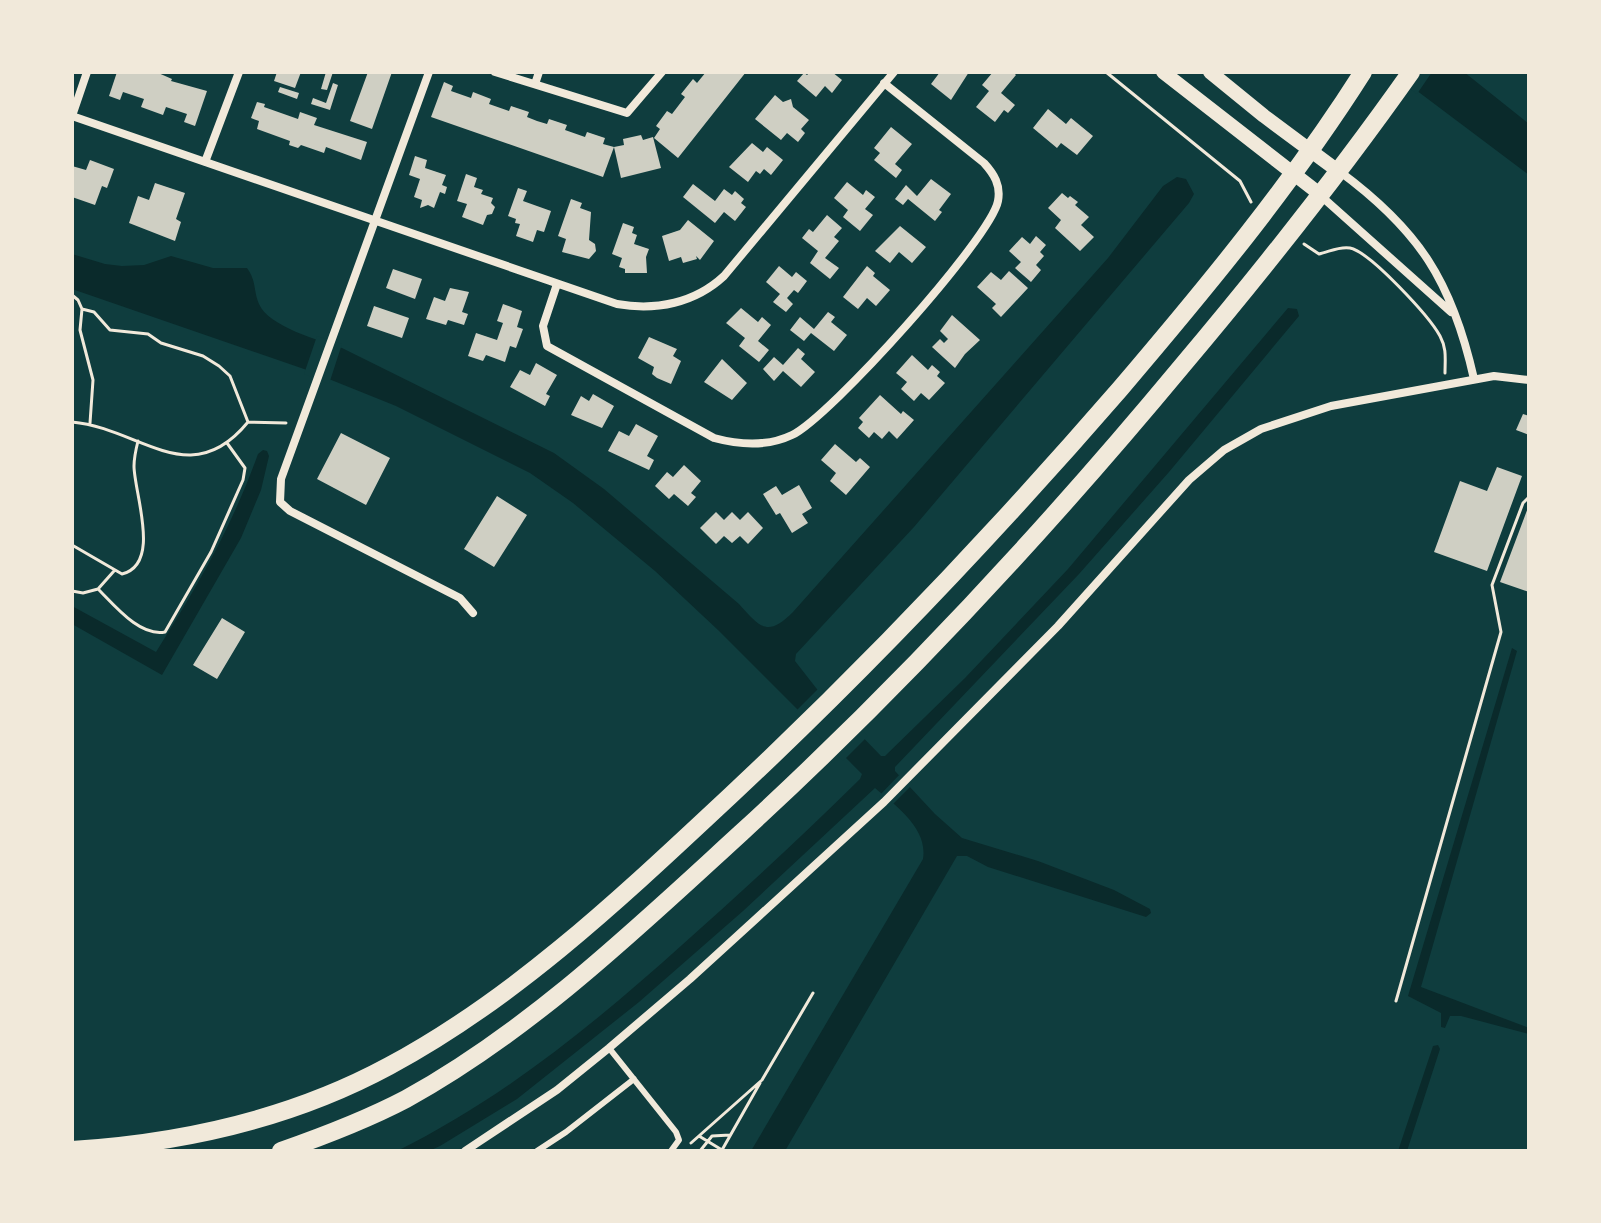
<svg xmlns="http://www.w3.org/2000/svg" width="1601" height="1223" font-family="'Libre Baskerville',serif">
<style>
.water{fill:#0a2a2b}
.pier{fill:#0f3d3e}
.building{fill:#cfcfc3}
.lines{fill:none;stroke-linecap:round;stroke-linejoin:round}
.path{stroke:#f1e9da;stroke-width:3}
.service{stroke:#f1e9da;stroke-width:6}
.minor{stroke:#f1e9da;stroke-width:8}
.tertiary{stroke:#f1e9da;stroke-width:14}
.trunk{stroke:#f1e9da;stroke-width:18}
</style>
<rect width="100%" height="100%" fill="#0f3d3e"/>
<!-- water -->
<path class="water" d="M1392 72H1464L1529 124V175Z
M1177 177 1186 179 1194 194 1189 203 914 527 796 654 795 661 820 693 881 756H885L965 678 1068 569 1288 308 1297 309 1299 316 1169 472 1079 574 895 767V771L935 814 962 838 1038 861 1114 890 1150 909 1151 913 1146 917 988 867 967 856H957L785 1151H751L923 859C928 828 896 806 875 788L743 911 639 1002 517 1099 440 1146 429 1151H397C504 1098 594 1024 682 945 743 891 802 836 860 779L862 774 718 630 655 571 573 503 530 473 396 406 304 369 72 289V254L105 264 122 266 144 265 171 256 213 268H247C257 282 253 290 259 304 268 326 320 341 342 348L554 453 604 489 739 604C760 627 767 638 793 612L1108 258 1163 186Z
M263 450 267 451 269 456 261 490 241 538 162 675 72 624V606L156 652C198 585 231 529 258 454Z
M1512 648 1517 651 1421 987 1529 1028V1034L1461 1016H1450L1445 1028 1441 1027V1013L1408 996Z
M1438 1045 1440 1049 1407 1151H1398L1433 1046Z"/>
<!-- pier -->
<path class="pier" d="M1388 72H1432L1417 94Z
M317 336 342 344 329 384 304 374Z
M820 687 868 736 843 761 795 712Z
M902 772 913 784 889 808 879 796Z"/>
<!-- building -->
<path class="building" d="M117 72H156L172 79 171 81 207 91 195 126 184 122 187 114 166 107 163 115 141 107 144 99 123 92 120 100 109 96Z
M277 72H301L295 88 274 81Z
M326 72H333L327 90 321 89Z
M368 72H392L372 129 350 121Z
M706 72H746L678 158 654 138 660 129 656 126 667 111 672 114 685 97 681 94 693 79 697 83Z
M810 72H832L842 80 832 93 825 86 816 97 797 81 804 73 807 75Z
M940 72H969L951 100 931 84Z
M993 72H1013L1016 75 1001 93 1015 105 1008 113 1004 110 995 122 976 107 989 91 982 85Z
M444 82 453 86 451 91 471 98 473 92 491 99 489 104 509 111 511 106 529 112 527 117 537 121 547 124 549 119 567 125 565 130 585 137 587 132 605 138 603 144 614 147 624 145 623 139 641 135 643 140 653 137 661 168 621 178 614 147 603 177 431 117Z
M333 83 338 85 330 110 311 104 313 98 326 103Z
M280 87 299 93 297 99 278 92Z
M775 95 783 102 791 99 793 107 809 120 801 129 805 133 798 142 787 133 781 140 755 119Z
M257 102 265 104 264 107 298 119 300 112 317 118 314 125 367 142 361 160 326 147 324 153 301 145 298 148 289 145 290 141 257 129 259 121 251 118Z
M1048 109 1066 124 1071 118 1093 136 1077 155 1061 143 1057 148 1033 128Z
M891 127 912 144 895 164 902 170 896 178 874 160 880 153 874 148Z
M752 143 763 152 767 147 783 160 771 175 764 169 760 174 756 171 748 182 729 167Z
M415 156 427 160 425 168 446 175 442 185 447 187 445 194 440 192 434 208 428 205 420 208 422 200 414 197 420 179 409 175Z
M90 160 114 169 107 188 102 186 95 205 72 197V166L86 170Z
M466 174 477 178 474 187 483 190 481 194 493 198 491 203 495 207 492 214 487 215 483 225 462 217 467 204 457 201Z
M931 179 951 194 939 210 942 212 935 221 908 199 903 205 895 199 906 185 917 196Z
M847 182 863 195 866 190 875 197 865 209 873 215 860 231 843 217 848 210 834 198Z
M155 183 185 193 176 219 181 222 175 241 129 223 138 196 149 200Z
M693 184 715 201 724 189 732 195 735 191 744 199 741 203 746 207 735 221 724 212 715 223 683 197Z
M518 188 527 191 523 201 551 211 544 232 537 230 533 242 516 236 520 224 515 223 516 219 508 216Z
M1062 193 1068 198 1070 196 1078 202 1075 205 1089 217 1081 225 1094 237 1080 251 1055 228 1061 220 1048 208Z
M571 199 582 203 580 208 591 212 589 240 595 244 596 251 589 259 562 252 566 239 558 236Z
M827 215 842 228 834 237 839 241 825 258 839 268 830 279 810 263 818 251 802 238 809 229 813 232Z
M688 220 714 241 700 260 696 256 697 259 683 263 681 257 669 261 662 236 680 230Z
M623 223 634 227 632 233 637 235 634 244 649 249 646 257 647 273H625V269L619 267 622 258 612 254Z
M900 226 926 247 912 263 899 252 890 263 875 251Z
M1036 236 1046 245 1040 252 1044 256 1036 265 1041 270 1031 282 1015 268 1021 262 1009 251 1022 237 1030 244Z
M779 266 792 277 796 272 807 281 798 293 794 290 787 298 793 304 786 312 773 302 780 294 766 282Z
M867 266 875 273 873 276 890 290 876 306 867 298 858 309 843 297Z
M393 269 422 279 415 299 386 288Z
M1009 271 1028 288 1001 317 992 308 996 304 977 287 991 272 1001 280Z
M450 288 469 292 462 312 468 314 464 325 448 320 446 325 426 319 434 297 445 301Z
M503 304 522 311 517 327 523 329 516 348 510 346 505 362 486 355 483 361 468 356 476 333 497 340 503 323 497 321Z
M374 306 409 318 402 338 367 326Z
M741 308 758 322 762 317 771 325 758 341 769 350 759 362 739 346 745 338 726 323Z
M828 312 835 317 831 322 847 335 834 351 811 333 804 341 790 330 800 317 814 329Z
M952 315 980 340 965 354 955 368 932 347 940 339 944 343 948 339 940 331Z
M649 337 677 349 673 356 681 361 671 384 657 378 652 374 654 367 638 358Z
M798 348 805 354 801 359 815 372 801 387 783 371 774 381 763 369 774 357 783 365Z
M912 355 928 370 932 365 940 372 937 376 945 383 929 400 921 393 914 401 901 389 907 382 896 373Z
M722 359 747 383 732 400 704 382Z
M536 363 557 375 546 394 550 396 545 406 510 387 520 370 530 375Z
M593 394 614 406 602 428 571 415 581 396 589 401Z
M880 395 901 414 903 411 914 420 897 439 889 431 882 439 874 432 869 438 858 428 863 422 859 418Z
M1523 414 1529 416V435L1516 430Z
M636 424 658 436 647 456 654 460 649 470 608 451 619 431 629 436Z
M341 433 390 458 366 505 317 479Z
M835 444 856 462 860 458 870 467 846 495 830 481 836 473 821 460Z
M684 465 701 481 691 493 696 497 688 506 674 494 669 499 655 486 667 472 673 477Z
M1497 467 1522 476 1487 571 1434 552 1460 481 1487 491Z
M799 485 812 508 802 514 808 523 792 533 780 513 776 515 763 494 776 486 782 495Z
M497 496 527 515 494 567 464 549Z
M1529 505V592L1500 582Z
M716 512 724 520 732 512 740 520 748 512 763 528 748 544 740 536 732 543 724 536 716 544 700 528Z
M222 618 245 632 217 679 193 665Z"/>
<g class="lines">
<!-- path -->
<path class="path" d="M1106 72 1240 181 1251 202
M1304 244 1319 254C1329 252 1339 246 1350 248 1370 252 1429 316 1440 336 1447 349 1445 359 1445 373
M72 295 78 300 82 309 94 312 110 330 148 334 161 343 203 356 219 366 230 376 248 422
M82 309 80 330 93 380 90 423
M72 422C140 428 190 493 248 422L286 423
M72 545 122 574C162 564 134 493 134 466 134 458 136 449 138 441
M114 571 98 589C115 606 140 637 165 632L211 552 243 480 245 468 227 443
M72 591 83 593 98 589
M1396 1001 1501 632 1492 585 1523 503 1529 497
M699 1136 722 1150 760 1083
M691 1143 762 1080 813 993
M700 1151 712 1136 730 1135"/>
<!-- service -->
<path class="service" d="M609 1048 676 1132 679 1140 671 1151
M537 1151 566 1132 634 1079"/>
<!-- minor -->
<path class="minor" d="M429 72 281 479 280 502 290 511 460 598 473 613
M495 72 627 113 662 72
M535 84 539 72
M72 116 617 304C656 311 695 303 724 276L894 72
M72 116 87 72
M205 162 239 72
M1339 171C1419 230 1452 281 1474 379
M1321 196 1451 312
M557 284 543 326 547 346 714 438C740 445 767 447 792 435 830 417 991 238 998 201 1001 185 994 174 984 163L884 83
M465 1151 557 1090 609 1048 690 979 884 802 1058 626 1189 480 1224 450 1261 429 1331 406 1494 376 1529 380"/>
<!-- tertiary -->
<path class="tertiary" d="M1163 72 1321 195
M1210 72 1264 116 1338 171"/>
<!-- trunk -->
<path class="trunk" d="M72 1150C182 1143 291 1119 389 1066 516 998 624 895 729 797 867 668 996 532 1120 389 1206 288 1292 184 1363 72
M281 1151C324 1136 366 1120 406 1099 531 1030 636 929 741 833 899 688 1045 531 1182 366 1262 271 1339 174 1411 72"/>
</g>
<!-- border -->
<rect width="1601" height="1223" fill="none" stroke="#f1e9da" stroke-width="148"/>
</svg>
